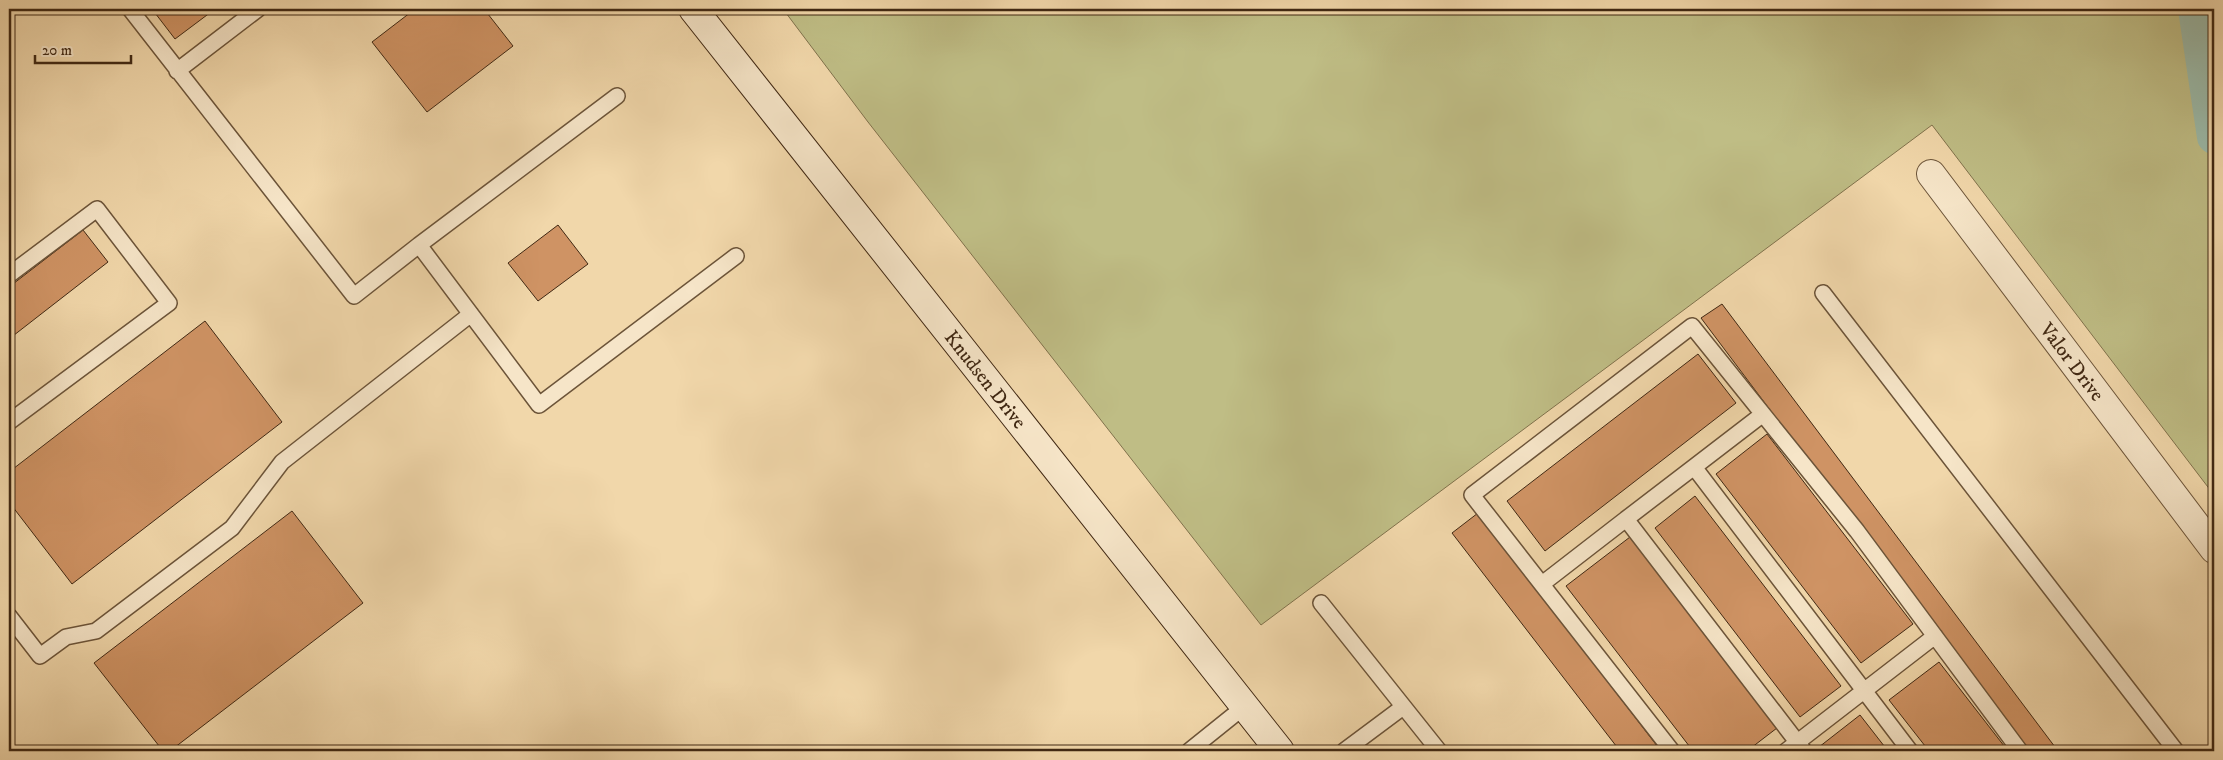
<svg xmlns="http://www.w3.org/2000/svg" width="2223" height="760" font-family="'IM FELL DW Pica',serif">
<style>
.green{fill:#bfbd85;stroke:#80724c}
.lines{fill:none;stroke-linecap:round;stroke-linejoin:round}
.canal{stroke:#9bbaa9;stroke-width:34}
.building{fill:#cf9364;stroke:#402813}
.service-casing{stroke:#6c5439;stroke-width:18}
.minor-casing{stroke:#6c5439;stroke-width:30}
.secondary-casing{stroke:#402813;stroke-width:30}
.service{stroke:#f6e5c8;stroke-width:15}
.minor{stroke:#f6e5c8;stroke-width:28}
.secondary{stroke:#f6e5c8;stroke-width:28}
.labels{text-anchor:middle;stroke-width:5;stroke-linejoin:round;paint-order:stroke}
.street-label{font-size:20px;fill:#402813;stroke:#f6e5c8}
</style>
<rect width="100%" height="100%" fill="#f1d7aa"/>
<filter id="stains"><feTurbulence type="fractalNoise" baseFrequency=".004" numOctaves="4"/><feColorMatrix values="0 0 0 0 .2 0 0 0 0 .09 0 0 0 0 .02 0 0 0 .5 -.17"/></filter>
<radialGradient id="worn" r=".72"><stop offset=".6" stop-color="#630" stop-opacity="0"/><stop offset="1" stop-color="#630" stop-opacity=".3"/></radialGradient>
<!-- green -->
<path class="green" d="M783 9H2214V495L1932 125 1261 625 868 122Z"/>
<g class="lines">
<!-- canal -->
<path class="canal" d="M2195 9 2214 137"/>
</g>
<!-- building -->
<path class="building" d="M152 9H215L175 39Z
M415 9H484L513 46 427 112 372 42Z
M558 225 588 264 538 301 508 263Z
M83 230 108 262 9 339V287Z
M1722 304 2058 751H2026L1701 318Z
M205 321 282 422 72 584 9 502V472Z
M1698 354 1736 403 1545 551 1507 501Z
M1767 434 1913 624 1861 663 1716 474Z
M1695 496 1841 686 1800 717 1655 528Z
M292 511 363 603 170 751H163L94 663Z
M1478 513 1661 751H1620L1452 533Z
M1630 537 1777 728 1747 751H1693L1566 586Z
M1939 662 2008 751H1929L1889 700Z
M1860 715 1888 751H1823L1819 747Z"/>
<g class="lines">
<!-- service casing -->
<g class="service-casing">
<path id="service" d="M130 9 354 296 419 245 539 405 736 256
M177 71 258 9
M419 245 617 96
M9 275 97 209 169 303 9 422
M1823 293 2176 751
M1694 467 1763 414
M1542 584 1626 519
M1321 603 1439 751
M9 616 40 656 66 637 96 631 232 528 282 462 471 314
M1189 751 1245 706
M1344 751 1403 707
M1672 751 1472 495 1692 326 1857 531 2020 751
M1786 751 1935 636
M1804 751 1626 519 1694 467 1910 751"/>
</g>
<!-- minor casing -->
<g class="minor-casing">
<g id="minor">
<path id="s1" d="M1931 174 2214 549"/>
</g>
</g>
<!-- secondary casing -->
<g class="secondary-casing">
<g id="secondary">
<path id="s2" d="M693 9 1280 751"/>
</g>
</g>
<!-- service -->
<use href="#service" class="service"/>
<!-- minor -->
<use href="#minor" class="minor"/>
<!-- secondary -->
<use href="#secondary" class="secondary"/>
</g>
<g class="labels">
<!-- street labels -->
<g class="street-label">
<text dy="7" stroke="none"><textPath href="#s1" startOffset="235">Valor Drive</textPath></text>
<text dy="7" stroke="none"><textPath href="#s2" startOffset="472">Knudsen Drive</textPath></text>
</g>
</g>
<!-- margin -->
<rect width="2223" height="760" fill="none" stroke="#f1d7aa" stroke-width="30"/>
<rect x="10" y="10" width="2203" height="740" fill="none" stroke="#402813" stroke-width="2.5"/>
<rect x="15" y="15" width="2193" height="730" fill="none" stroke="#402813"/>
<!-- scale -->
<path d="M35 55v8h96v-8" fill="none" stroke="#402813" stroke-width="2.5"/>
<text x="42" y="55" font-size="15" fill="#402813" stroke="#f6e5c8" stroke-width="4" paint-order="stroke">20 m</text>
<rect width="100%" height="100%" filter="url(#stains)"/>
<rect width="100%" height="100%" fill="url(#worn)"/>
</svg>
